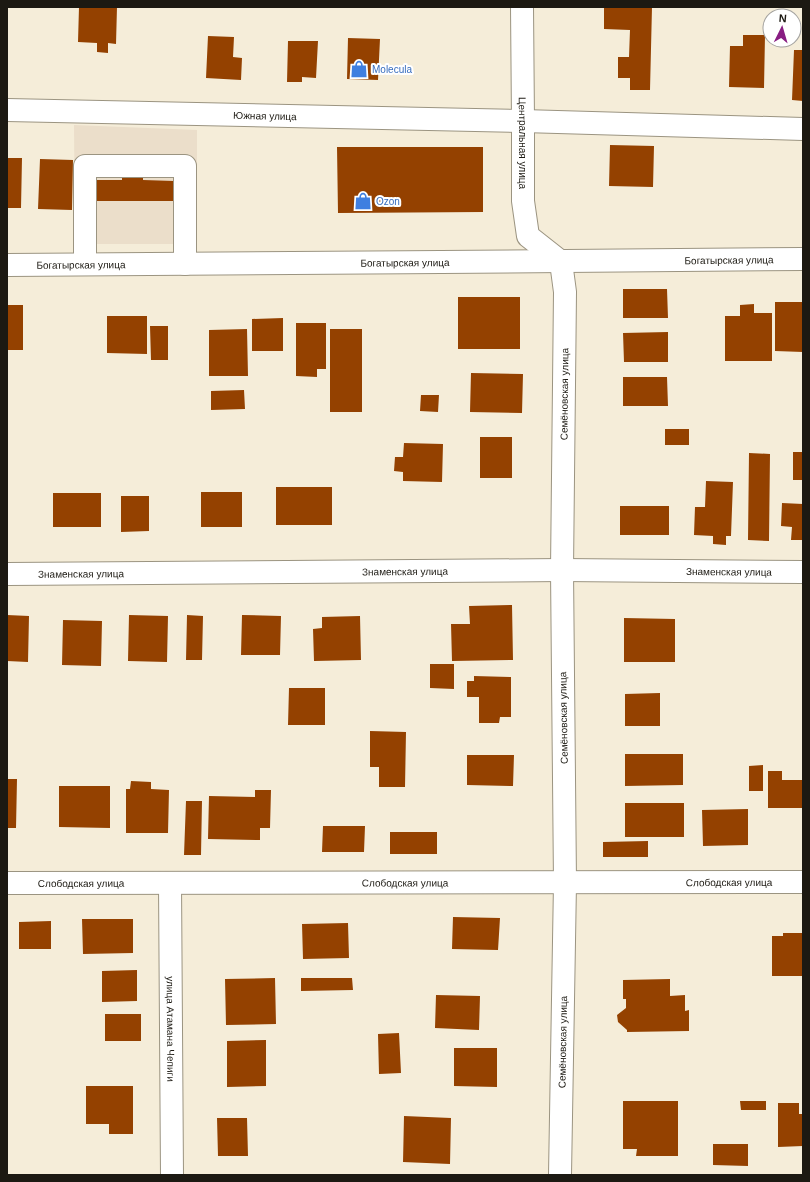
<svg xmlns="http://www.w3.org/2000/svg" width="810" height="1182" font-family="Helvetica,sans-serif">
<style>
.commercial{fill:#ebdeca}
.building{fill:#944100}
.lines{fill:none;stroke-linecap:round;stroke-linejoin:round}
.minor-casing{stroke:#9b9481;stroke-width:24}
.minor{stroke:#fff;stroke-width:22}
.labels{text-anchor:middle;stroke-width:4;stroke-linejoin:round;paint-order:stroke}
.shop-label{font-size:10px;fill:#366cbe;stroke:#fff;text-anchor:start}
.street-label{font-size:10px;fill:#1c1912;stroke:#fff}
</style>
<rect width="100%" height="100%" fill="#f5edd9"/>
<!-- commercial -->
<path class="commercial" d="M74 125 197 130V244H75Z"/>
<!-- building -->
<path class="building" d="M79 7H117L116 44 108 43V53L97 52V43L78 42Z
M604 7H652L650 90H630V78H618V57H629L630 30 604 29Z
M743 35H765L764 88 729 87 730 46H743Z
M208 36 234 37 233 57 242 58 241 80 206 78Z
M348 38 380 39 378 80 347 79Z
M288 41H318L316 78 302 77V82H287Z
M794 50H803V101L792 100Z
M610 145 654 146 653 187 609 186Z
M337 147H483V212L338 213Z
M7 158H22L21 208H7Z
M40 159 73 160 72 210 38 209Z
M122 175H143V180L174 181V201H90V180H122Z
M623 289H667L668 318H623Z
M458 297H520V349H458Z
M775 302H803V352L775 351Z
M754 304V313H772V361H725V316H740V305Z
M7 305H23V350H7Z
M107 316H147V354L107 353Z
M283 318V351H252V319Z
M296 323H326V369H317V377L296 376Z
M150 326H168V360H151Z
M247 329 248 376H209V330Z
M330 329H362V412H330Z
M668 332V362H624L623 333Z
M471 373 523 374 522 413 470 412Z
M623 377H667L668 406H623Z
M244 390 245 409 211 410V391Z
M421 395H439L438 412 420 411Z
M665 429H689V445H665Z
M480 437H512V478H480Z
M404 443 443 444 442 482 403 481V472L394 471 395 457H403Z
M793 452H803V480H793Z
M749 453 770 454 769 541 748 540Z
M706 481 733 482 731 536H726V545L713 544V536L694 535 695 507H705Z
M276 487H332V525H276Z
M201 492H242V527H201Z
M53 493H101V527H53Z
M121 496H149V531L121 532Z
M782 503 803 504V540H791L792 527 781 526Z
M620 506H669V535H620Z
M512 605 513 660 452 661 451 624H470L469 606Z
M7 615 29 616 28 662 7 661Z
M129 615 168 616 167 662 128 661Z
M187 615 203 616 202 660H186Z
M242 615 281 616 280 655H241Z
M360 616 361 660 314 661 313 629 322 628V617Z
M624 618 675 619V662H624Z
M63 620 102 621 101 666 62 665Z
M430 664H454V689L430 688Z
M474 676 511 677V717H500L499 723H479V697H467V681H474Z
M289 688H325V725H288Z
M660 693V726H625V694Z
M370 731 406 732 405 787H379V767H370Z
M625 754H683V785L625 786Z
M467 755H514L513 786 467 785Z
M763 765V791H749V766Z
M768 771H782V780H803V808H768Z
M7 779H17L16 828H7Z
M131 781 151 782V789L169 790 168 833H126V789H130Z
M59 786H110V828L59 827Z
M255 790H271L270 828H260V840L208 839 209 796 255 797Z
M186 801H202L201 855H184Z
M625 803H684V837H625Z
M748 809V845L703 846 702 810Z
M323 826H365L364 852H322Z
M390 832H437V854H390Z
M648 841V857H603V842Z
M453 917 500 918 498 950 452 949Z
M82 919H133V953L83 954Z
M51 921V949H19V922Z
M348 923 349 958 303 959 302 924Z
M783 933H803V976H772V936H783Z
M137 970V1001L102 1002V971Z
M275 978 276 1024 226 1025 225 979Z
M301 978H352L353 990 301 991Z
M670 979V996L685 995V1011L689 1010V1031L627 1032V1030L618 1022 617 1015 626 1008V999H623V980Z
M436 995 480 996 479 1030 435 1028Z
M105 1014H141V1041H105Z
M399 1033 401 1073 379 1074 378 1034Z
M266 1040V1086L227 1087V1041Z
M454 1048H497V1087L454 1086Z
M86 1086H133V1134H109V1124H86Z
M623 1101H678V1156H636L637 1149H623Z
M740 1101H766V1110H741Z
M778 1103H799V1114H803V1146L778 1147Z
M404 1116 451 1118 450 1164 403 1162Z
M217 1118H247L248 1156H218Z
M713 1144H748V1166L713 1165Z"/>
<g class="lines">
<!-- minor casing -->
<g class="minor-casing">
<g id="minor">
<path id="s1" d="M522 7 523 121V201L528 236 561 262"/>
<path id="s2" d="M7 110 523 121 803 129"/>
<path d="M85 264V166H185V264"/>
<path id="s3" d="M7 265C272 263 538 262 803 259"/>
<path id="s4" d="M7 574 562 570 803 572"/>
<path id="s5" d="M7 883 803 882"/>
<path id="s6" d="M170 883 172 1175"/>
<path id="s7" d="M560 1175 565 883 562 570 565 292 561 262"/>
</g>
</g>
<!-- minor -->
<use href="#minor" class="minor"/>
</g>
<!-- icons -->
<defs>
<g id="shop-bare" transform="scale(1.38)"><path d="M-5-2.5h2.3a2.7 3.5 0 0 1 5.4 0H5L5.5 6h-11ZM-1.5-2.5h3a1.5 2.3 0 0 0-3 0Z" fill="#3f7fe0" stroke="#fff" stroke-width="2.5" paint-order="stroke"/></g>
</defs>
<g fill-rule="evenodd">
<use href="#shop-bare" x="359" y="69"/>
<use href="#shop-bare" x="363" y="201"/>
</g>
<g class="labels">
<!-- shop labels -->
<g class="shop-label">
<text x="372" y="73">Molecula</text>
<text x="376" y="205">Ozon</text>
</g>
<!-- street labels -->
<g class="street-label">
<text dy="4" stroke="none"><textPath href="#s2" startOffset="258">Южная улица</textPath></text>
<text dy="4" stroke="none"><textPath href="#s1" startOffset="136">Центральная улица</textPath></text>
<text dy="4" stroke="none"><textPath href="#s3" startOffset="722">Богатырская улица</textPath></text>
<text dy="4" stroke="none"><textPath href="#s3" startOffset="398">Богатырская улица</textPath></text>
<text dy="4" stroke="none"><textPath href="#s3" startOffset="74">Богатырская улица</textPath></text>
<text dy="4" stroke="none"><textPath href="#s7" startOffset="781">Семёновская улица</textPath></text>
<text dy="4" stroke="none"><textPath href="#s4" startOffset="398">Знаменская улица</textPath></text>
<text dy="4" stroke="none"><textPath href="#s4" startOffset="722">Знаменская улица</textPath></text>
<text dy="4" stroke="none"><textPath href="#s4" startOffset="74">Знаменская улица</textPath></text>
<text transform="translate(563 718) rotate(-91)" y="4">Семёновская улица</text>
<text dy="4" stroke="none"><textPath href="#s5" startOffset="722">Слободская улица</textPath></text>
<text dy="4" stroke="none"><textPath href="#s5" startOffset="74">Слободская улица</textPath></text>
<text dy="4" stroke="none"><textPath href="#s5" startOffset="398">Слободская улица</textPath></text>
<text dy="4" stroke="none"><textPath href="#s6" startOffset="146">улица Атамана Чепиги</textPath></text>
<text dy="4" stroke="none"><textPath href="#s7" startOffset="133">Семёновская улица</textPath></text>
</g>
</g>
<!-- border -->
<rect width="810" height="1182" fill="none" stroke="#1c1912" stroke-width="16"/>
<!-- north arrow -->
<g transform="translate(782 28) rotate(5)"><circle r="19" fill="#ffffff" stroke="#a4a3a0"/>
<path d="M0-3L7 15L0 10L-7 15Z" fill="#881d82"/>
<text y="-6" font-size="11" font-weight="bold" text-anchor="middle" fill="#1c1912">N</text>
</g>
</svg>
